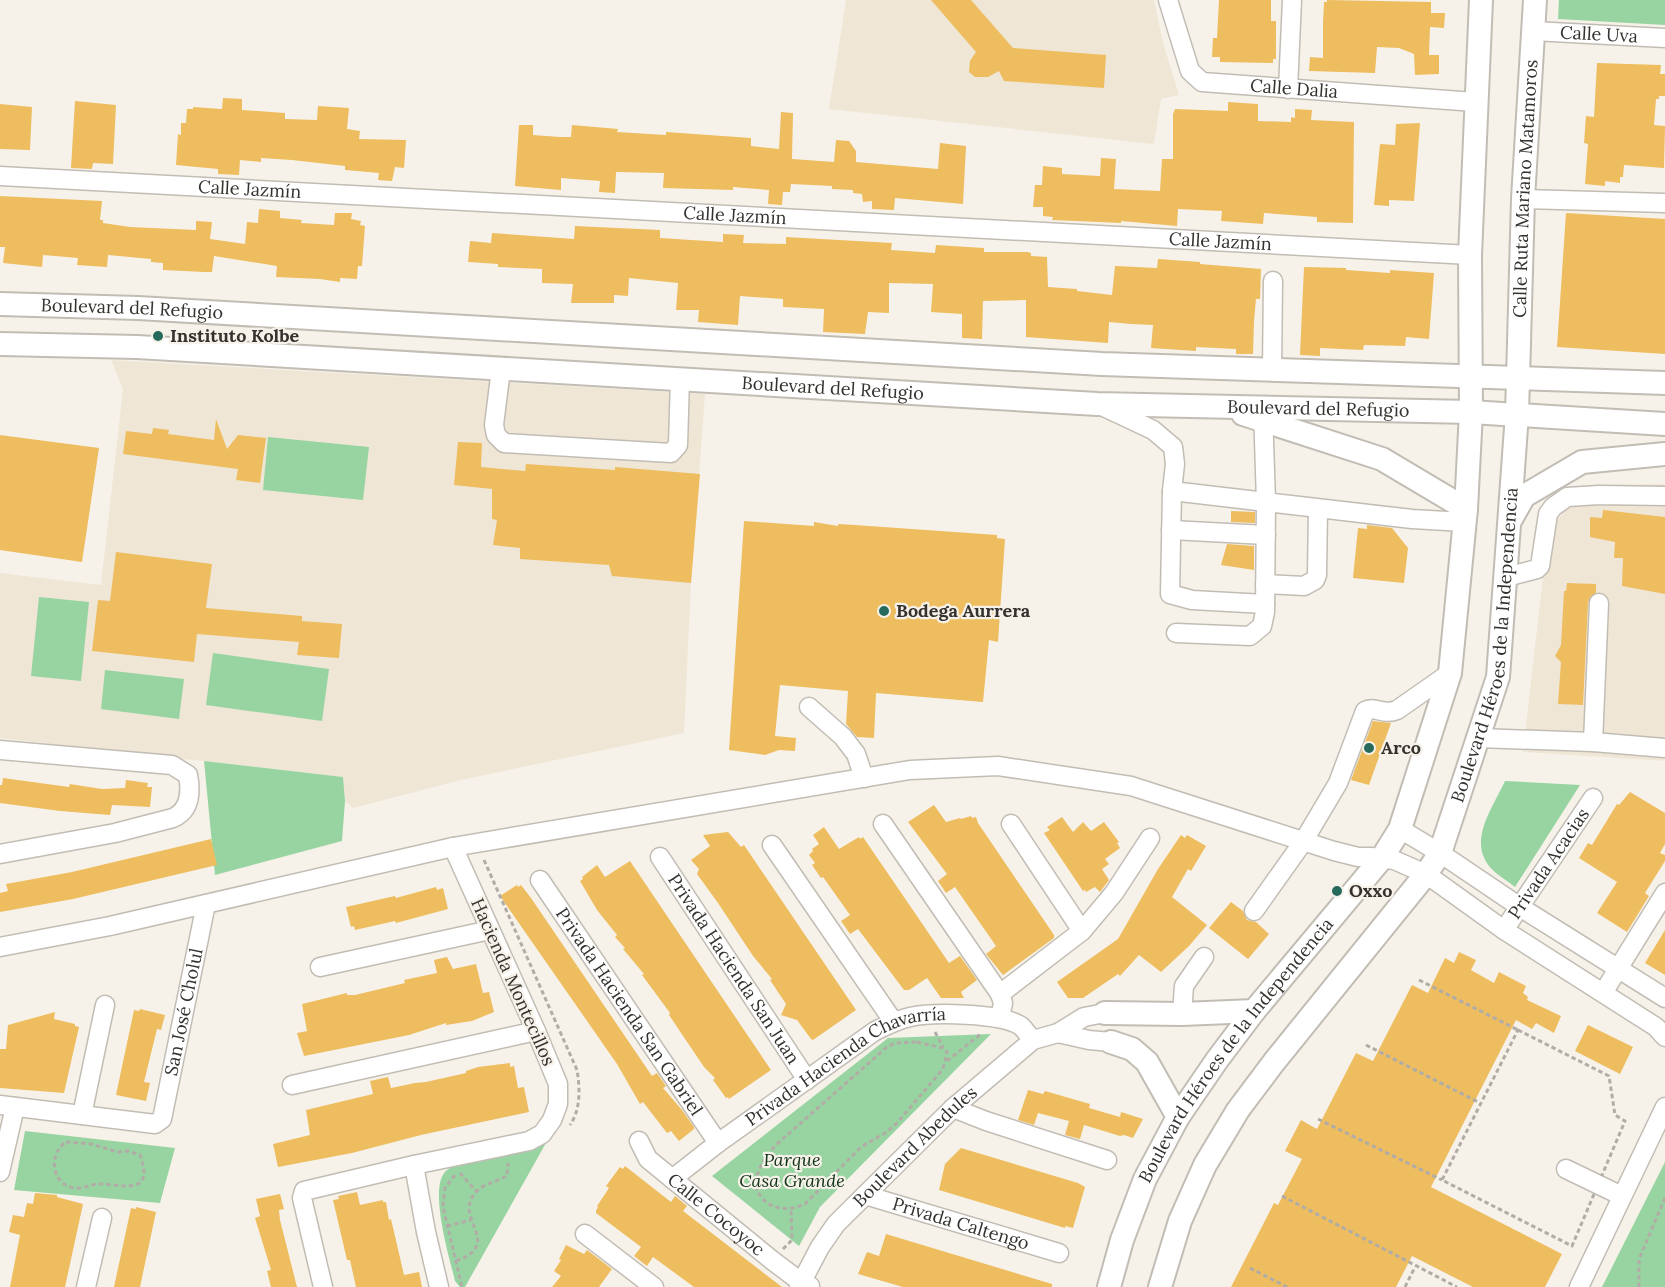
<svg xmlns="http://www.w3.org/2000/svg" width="1665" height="1287" font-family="Lora,serif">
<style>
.built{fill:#efe6d6}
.green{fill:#97d4a1}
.building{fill:#eebd5f}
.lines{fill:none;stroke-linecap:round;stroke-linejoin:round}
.minor-casing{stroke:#c2bdb4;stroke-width:21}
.major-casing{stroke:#c2bdb4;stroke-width:26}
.path{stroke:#b1ada6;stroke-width:3;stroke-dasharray:4.5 3;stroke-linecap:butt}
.minor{stroke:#fff;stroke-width:18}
.major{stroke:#fff;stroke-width:22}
.poi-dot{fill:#266a5c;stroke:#f7f2e9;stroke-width:2}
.labels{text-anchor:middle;stroke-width:4.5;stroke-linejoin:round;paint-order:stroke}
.street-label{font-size:18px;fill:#34322e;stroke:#f7f2e9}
.poi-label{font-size:18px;font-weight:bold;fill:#34322e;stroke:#f7f2e9;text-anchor:start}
.park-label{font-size:18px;font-style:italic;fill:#103318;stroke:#f7f2e9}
</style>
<rect width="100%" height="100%" fill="#f7f2e9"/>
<!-- built -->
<path class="built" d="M846 0H1154L1163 43 1179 95 1161 99 1154 144 829 109Z
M111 360 705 394 691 583 684 733 461 780 353 808 345 801 343 777 0 738V573L101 585 123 389Z
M1665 484V761L1523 752 1548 533 1583 485Z"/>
<!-- green -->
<path class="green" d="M1559 0H1665V25L1558 19Z
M268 437 369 447 363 500 263 490Z
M39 597 89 602 81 681 31 676Z
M213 653 329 669 322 721 206 705Z
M105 670 184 679 179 719 101 709Z
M204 761 343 777 345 801 342 841 215 875Z
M1505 781 1580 785 1515 887C1509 882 1502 878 1496 873 1464 846 1491 811 1505 781Z
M991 1034 820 1207 799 1246 712 1176 888 1038Z
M25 1131 175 1148 160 1203 14 1190Z
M546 1143 465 1287H460L455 1281C450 1259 427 1185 447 1170 464 1157 523 1149 546 1143Z
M1665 1162V1287H1602Z"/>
<!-- building -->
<path class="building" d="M931 0H971L1013 48 1106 55 1104 88 1004 81 999 71 988 77H975L969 72 970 61 976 52Z
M1219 0H1271V21H1276V59H1273V63L1220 62V57H1212L1213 38H1217Z
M1327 0 1431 2V13H1445L1444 28 1430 27 1429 55H1439V74L1415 75 1414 54 1399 48 1377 47 1375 73 1309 71 1310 57 1323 58V22L1324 2H1327Z
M1597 63 1661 65 1660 74H1665V96H1659V99H1656L1654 125 1665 126 1664 168 1624 165 1623 177H1620V183L1605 181V186L1585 184 1588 144 1584 143 1586 116 1594 117Z
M223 98 242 99V110L285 113V119L317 120 318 106 349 108 347 129 360 131 359 139 406 140 404 168 395 167 392 181 378 180 379 173 345 170V166L292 160 261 158V162L240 160 239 175 218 174V169L176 165 178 134 181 135V123H186L187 109H193V107L222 109Z
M75 101 116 105 113 164 93 163 92 169 71 168Z
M1228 102 1258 104V121L1291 122V117L1295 118V109L1312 110 1311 120 1354 122 1353 223 1317 222V217L1264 213 1263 224 1221 221 1222 211 1178 209 1177 226 1121 221V223L1099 222 1052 220 1053 217 1043 216V207H1033L1035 185H1042L1043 166 1062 168V174L1100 176 1101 158 1116 159 1114 189 1160 191 1162 159H1173V114L1175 109 1228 111Z
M0 104 32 107 30 150 0 149Z
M781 112 793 113 792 159 834 162 836 140 849 141 856 151V162L938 169 940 143 966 146 963 204 895 198 894 210 872 209V201L863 202 862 194 853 193V190L832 189V186L791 184 790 192H783L782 205 768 204 769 190 733 187V190L663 188 664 173 616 172 615 193 599 192 600 181 561 178V190L515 186 519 125H533V135L560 137H571L572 125 618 129 617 132 666 135V132L751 138V146L779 149Z
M1420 123 1414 201 1389 200V206L1374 205 1380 144 1395 145 1396 124Z
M0 196 102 201 100 220H103V223L130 227 196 230V221L212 222 210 239 245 244 247 222 258 223 259 209 280 211V218L302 220 301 223 334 225 335 213H352L351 219 361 221 360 225 365 226 362 266H358L357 279 340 278V282L320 279 276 277 277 266 214 256 212 272H204L163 270V263L151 262V259L108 255 107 267 77 265 78 258 43 255 42 267 3 263 5 247H0Z
M1566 213 1665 219V354L1557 347Z
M575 226 660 230V238L723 242V234L744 235 743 243 786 244V237L892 243 891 250 907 251 935 253 936 245 984 248V252H1027L1031 253V256L1047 257 1048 287 1077 289V291L1112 295 1115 266 1157 268 1158 259 1200 262V264L1261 269 1260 299H1256L1254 321 1253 354H1236V349L1196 347V351L1151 348 1153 325 1131 324 1109 322 1108 343 1026 337V300L983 301 982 339 962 338V314L931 312 933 284 889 283V313L868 312 865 334 823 332 824 309 783 307V299L740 296 738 325 698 322 699 310H676L678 283 629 278 628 296 614 295V303H571L573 284 542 283V269L498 267V264L468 262 470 241 491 243 492 233 574 239Z
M1304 267 1346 268V270L1390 273V270L1434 273 1429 339 1406 337 1405 346 1364 345 1363 350 1320 348V356L1300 355Z
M216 419 227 449 238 435 266 438 260 483 236 480 238 469 123 454 126 431 152 434 153 428 169 430 168 434 214 440Z
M0 435 99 448 82 562 0 550Z
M458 442 482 443 481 467 525 471 526 464 615 470V467L700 474 691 583 612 576 609 565 520 559V548L493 545 497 520 492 519V489L454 485Z
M1603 510 1665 517V594L1622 586 1623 558H1614L1615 542 1590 537V517L1602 518Z
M1231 511 1255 512V523L1231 522Z
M744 521 814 526V522L838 526V524L855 525 997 535V538L1005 539 998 642 989 640 983 702 876 693 874 738 857 737 846 724 848 691 780 685 775 736 796 738 795 751 779 750 765 755 729 750Z
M1367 525 1392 528 1408 548 1404 583 1353 578 1358 528 1367 529Z
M1227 544 1254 546V570L1221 565Z
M116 552 212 564 206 608 302 616V621L342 624 339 658 297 655 299 642 197 634 194 662 92 651 98 600 110 601Z
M1567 583 1596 584V593L1590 597 1588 603 1583 705 1558 704 1561 662 1555 656 1561 645 1564 591H1566Z
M1373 721 1391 723 1369 785 1351 780Z
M3 778 69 787 70 784 102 789 125 788 126 780 148 783 147 787H152L150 807 112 805 110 815 60 811 0 803V785H2Z
M1630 792 1665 813V844L1660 853 1665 855V861L1645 893 1649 896 1627 932 1597 913 1617 882 1579 858 1588 843 1592 845 1617 804 1619 805Z
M934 805 946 822 960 818 961 819 971 816 972 818 976 817 978 823 1054 935V938L1003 975 986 954 996 946 955 887 946 893 938 881 947 874 908 822Z
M1062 817 1073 832 1083 822 1091 831 1104 822 1119 842 1117 843 1120 848 1105 859 1109 864 1102 869 1109 880 1100 892 1095 887 1086 892 1085 890 1083 891 1044 833 1050 830 1047 827Z
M824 827 839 849 859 837 860 839 863 837 949 963 960 956 977 980 961 992 964 998H941L927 978 909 990H904L858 929 850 934 841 921 850 915 823 877 821 878 812 865 815 863 809 855 813 851 812 849 819 844 813 835Z
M728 832 741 847 744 845 856 1010 813 1040 811 1039 797 1020 781 1015 786 1004 770 980 772 979 753 956 718 903 697 874 699 869 691 860 710 846 703 835Z
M1181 835 1185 838 1187 835 1206 846 1191 871 1188 869 1172 897 1207 925 1189 946 1161 972 1139 955 1120 976 1118 974 1083 998H1068L1057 982 1118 939 1158 869Z
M211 839 217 865 73 899 0 912V893L8 891 6 884 72 872Z
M630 861 771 1070 729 1099 728 1097 726 1098 713 1080 715 1078 704 1067 669 1015 670 1013 642 975 644 974 623 949 625 948 615 937 617 935 597 910 580 881 583 879 582 877 597 865 605 877Z
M517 885 518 887 521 885 531 898 652 1076 657 1073 666 1086 663 1088 682 1110 694 1127V1129L679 1141 671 1131 667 1133 643 1102 640 1104 617 1064 500 896Z
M436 887 437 890 443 888 448 909 396 923 395 921 355 930 354 926 351 927 346 907 395 896 396 898Z
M1231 902 1243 911 1247 920 1256 922 1269 934 1248 959 1209 928Z
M1665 930V975L1645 963Z
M1459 952 1476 960 1471 970 1494 983 1499 972 1526 986 1523 993 1528 997 1527 1000 1561 1016 1554 1033 1536 1023 1532 1029 1516 1020 1431 1187 1562 1254 1545 1287H1473L1412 1256 1396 1287H1231L1274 1203 1278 1205 1302 1159 1285 1151 1301 1120 1317 1129 1356 1053 1373 1061 1412 985 1428 993 1445 958 1454 963Z
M447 957 453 969 476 964 483 993 489 992 494 1012 472 1021 446 1025V1023L409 1035 304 1056 297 1033 307 1031 302 1004 347 993V995H355L405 983 404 980 437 973 434 960Z
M140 1009 165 1015 161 1030 157 1029 144 1082 150 1083 146 1101 116 1095 134 1010 139 1011Z
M55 1012 54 1019 75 1024V1026L79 1027 64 1093 0 1088V1049H6L8 1025Z
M1588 1025 1633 1047 1620 1074 1575 1051Z
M510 1063V1067L514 1066 518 1088 524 1087 529 1112 421 1135 352 1153 278 1167 273 1144 310 1135 306 1110 373 1094 370 1081 388 1077 391 1088 415 1083 426 1082 466 1073V1071L478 1067Z
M1028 1090 1043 1094 1045 1091 1090 1104 1089 1108 1120 1117 1121 1112 1143 1119 1133 1138 1124 1135 1120 1136 1084 1125 1080 1139 1065 1135 1069 1121 1038 1113 1034 1125 1018 1120Z
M961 1148 1078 1183 1085 1187 1073 1228 1065 1226V1228L939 1190 945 1164Z
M625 1166 671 1202 675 1196 687 1206 683 1211 782 1287H694L653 1257 647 1266 634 1256 641 1247 596 1213V1211L598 1207 597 1206 609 1188 606 1186 620 1167 623 1169Z
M357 1192 360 1205 383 1200V1202H386L389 1220 391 1219 404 1275 419 1272 422 1287H356L350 1260H347L333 1200 339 1199 338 1196Z
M35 1193 57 1195V1197L83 1204 65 1287H10L20 1235 9 1232 13 1215 24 1217 27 1203 33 1204Z
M280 1194 284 1209 279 1210 280 1220 297 1287H271L267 1271 271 1270 255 1218 260 1216 256 1199Z
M136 1207 156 1212 140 1287H114L131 1208 136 1209Z
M886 1234 1052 1284V1287H903L858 1274 867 1252 879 1256Z
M566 1245 584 1254 587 1250 612 1269 599 1287H552L561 1276 554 1271 561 1260 559 1259Z"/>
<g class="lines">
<!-- minor casing -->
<g class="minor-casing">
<g id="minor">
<path id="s1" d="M1168 0 1190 71 1202 82 1475 102"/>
<path id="s2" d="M1533 31 1665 38"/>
<path d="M1288 89 1292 0"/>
<path id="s3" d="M0 176 1470 255"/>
<path d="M1523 199 1665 203"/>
<path d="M501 369 494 425 496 435 504 443 671 453 678 445 680 379"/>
<path d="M1272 369 1273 281"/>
<path d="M1104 407 1153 430 1173 447 1175 464 1172 491 1266 502 1263 410"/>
<path d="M1172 491 1170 594 1192 600 1265 604"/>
<path d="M1171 530 1266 535"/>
<path d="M1506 577 1537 569 1540 566 1548 514 1553 507 1567 497 1599 495 1665 496"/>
<path d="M1265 584 1304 586 1315 580 1317 575 1318 509"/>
<path d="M1176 633 1250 636 1262 626 1265 612 1266 502 1412 519 1464 522"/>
<path d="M809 707 843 737 856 754 864 778"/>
<path d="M1478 738 1593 742 1665 748"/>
<path d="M1593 742 1599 603"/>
<path d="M0 750 172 765 188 775C191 791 191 810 173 818L115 833 0 854"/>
<path d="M883 824 1000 994 1003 1003 1000 1018"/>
<path d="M1011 824 1082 931"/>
<path d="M1400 829 1440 853 1520 907 1665 998"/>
<path d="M772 845 893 1021"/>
<path id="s4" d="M660 857 807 1080"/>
<path id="s5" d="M540 880 718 1143"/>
<path d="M1254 911 1303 842 1338 783 1365 711C1375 705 1383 716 1397 710L1450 673"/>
<path id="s6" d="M1504 930 1593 798"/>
<path d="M0 947 110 926 453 847 910 770 998 766 1131 786 1334 851 1358 857H1371L1394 860 1426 874 1504 930 1656 1027 1665 1037"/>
<path d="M320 967 490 930"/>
<path d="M1603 993 1665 893"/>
<path d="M1000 994 1082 931 1114 893 1150 838"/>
<path d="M1182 1014 1184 986 1204 957"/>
<path d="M1058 1033 1089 1040 1111 1042"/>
<path d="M292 1085 536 1031"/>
<path id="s7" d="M0 1105 155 1124 162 1119 206 904"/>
<path d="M953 1108 986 1121 1107 1160"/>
<path d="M82 1115 105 1005"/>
<path id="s8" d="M639 1141 648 1159 773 1261 801 1282 810 1286"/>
<path d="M414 1165 426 1232 439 1287"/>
<path d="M1566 1169 1622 1196"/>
<path d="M0 1172 15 1107"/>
<path id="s9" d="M672 1179 718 1143 875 1031C887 1025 897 1020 910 1017 933 1012 1001 1013 1021 1026 1025 1030 1029 1036 1033 1040"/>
<path id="s10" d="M865 1195 1059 1253"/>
<path d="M585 1234 654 1287"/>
<path d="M86 1287 102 1218"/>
<path d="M323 1287 302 1198 304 1191 414 1165 529 1141 542 1134 552 1120 558 1104V1084L536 1031 453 847"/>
<path id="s11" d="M799 1287 820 1247 836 1224 953 1108 1033 1040 1058 1033 1084 1017 1105 1013"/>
<path d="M1579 1287 1665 1107"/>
</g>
</g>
<!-- major casing -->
<g class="major-casing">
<g id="major">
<path id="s12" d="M0 304 138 308 1102 364 1665 383"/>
<path id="s13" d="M0 344 137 347 1097 404 1471 412 1665 424"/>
<path d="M1243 414 1382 459 1466 509"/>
<path d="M1511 519 1524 496 1582 462 1665 454"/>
<path d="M1105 1013 1182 1014 1254 1011"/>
<path d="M1111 1042 1132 1049 1147 1062 1178 1117"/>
<path id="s14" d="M1109 1287 1122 1240 1145 1179 1178 1117 1217 1060 1254 1011 1382 858 1400 829 1450 673 1466 509 1471 412 1470 255 1481 0"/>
<path id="s15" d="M1160 1287 1180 1221 1205 1165 1238 1110 1274 1062 1426 874 1440 853 1498 677 1517 414 1523 199 1535 0"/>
</g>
</g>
<!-- path -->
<path class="path" d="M484 860 577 1070C580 1088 581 1109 570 1125
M1419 980 1518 1030
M1518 1030 1609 1076 1615 1115 1625 1121 1572 1246 1442 1180Z
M935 1032 943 1047
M917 1042 943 1048 947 1052 943 1069 896 1124 885 1133 861 1147 805 1204C784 1213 763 1209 755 1185 758 1167 765 1157 777 1144L887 1047 895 1043Z
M1366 1045 1480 1103
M947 1061 982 1033
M1318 1119 1442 1180
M66 1142 91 1144 118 1152 128 1151 140 1155C155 1197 123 1184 99 1184 91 1184 83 1189 75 1188 51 1185 48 1154 66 1142Z
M460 1173 477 1192
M455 1175 445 1188 443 1207 462 1287
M1282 1196 1457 1287
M447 1226 471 1220
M783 1249 792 1240 791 1209
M456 1261C508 1242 445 1215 481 1188 488 1183 499 1180 507 1176L508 1163
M1250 1268 1287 1287
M1405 1287 1415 1267
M1639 1287V1259L1665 1198"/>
<!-- minor -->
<use href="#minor" class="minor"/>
<!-- major -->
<use href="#major" class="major"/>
</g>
<!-- markers -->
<g class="poi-dot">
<circle cx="158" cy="336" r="6"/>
<circle cx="884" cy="611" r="6"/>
<circle cx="1369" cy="748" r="6"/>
<circle cx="1337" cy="891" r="6"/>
</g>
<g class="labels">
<!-- street labels -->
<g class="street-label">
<text dy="6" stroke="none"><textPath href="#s2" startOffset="66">Calle Uva</textPath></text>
<text dy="6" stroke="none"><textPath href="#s1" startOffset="183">Calle Dalia</textPath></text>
<text dy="6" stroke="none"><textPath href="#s3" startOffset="250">Calle Jazmín</textPath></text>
<text dy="6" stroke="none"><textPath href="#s15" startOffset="1196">Calle Ruta Mariano Matamoros</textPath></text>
<text dy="6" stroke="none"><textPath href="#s3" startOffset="736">Calle Jazmín</textPath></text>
<text dy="6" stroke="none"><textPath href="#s3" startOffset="1222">Calle Jazmín</textPath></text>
<text dy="6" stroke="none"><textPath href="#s12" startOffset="132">Boulevard del Refugio</textPath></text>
<text dy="6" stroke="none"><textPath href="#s13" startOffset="834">Boulevard del Refugio</textPath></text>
<text dy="6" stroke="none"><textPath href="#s13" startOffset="1320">Boulevard del Refugio</textPath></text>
<text dy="6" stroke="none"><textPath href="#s15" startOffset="736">Boulevard Héroes de la Independencia</textPath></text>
<text dy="6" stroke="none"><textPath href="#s6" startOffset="80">Privada Acacias</textPath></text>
<text dy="6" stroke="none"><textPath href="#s4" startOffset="134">Privada Hacienda San Juan</textPath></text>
<text transform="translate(513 982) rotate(66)" y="6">Hacienda Montecillos</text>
<text dy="6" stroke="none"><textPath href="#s5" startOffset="159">Privada Hacienda San Gabriel</textPath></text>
<text dy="6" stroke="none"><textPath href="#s7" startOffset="274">San José Cholul</textPath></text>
<text dy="6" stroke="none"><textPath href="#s14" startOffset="272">Boulevard Héroes de la Independencia</textPath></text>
<text dy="6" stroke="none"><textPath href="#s9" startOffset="210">Privada Hacienda Chavarría</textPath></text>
<text dy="6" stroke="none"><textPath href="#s11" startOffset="184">Boulevard Abedules</textPath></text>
<text dy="6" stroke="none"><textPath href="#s8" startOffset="108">Calle Cocoyoc</textPath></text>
<text dy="6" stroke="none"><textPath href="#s10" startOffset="100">Privada Caltengo</textPath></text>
</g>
<!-- poi labels -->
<g class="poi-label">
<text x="170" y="342">Instituto Kolbe</text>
<text x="896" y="617">Bodega Aurrera</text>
<text x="1381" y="754">Arco</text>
<text x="1349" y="897">Oxxo</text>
</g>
<!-- park labels -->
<g class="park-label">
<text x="792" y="1166">Parque<tspan x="792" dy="21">Casa Grande</tspan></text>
</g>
</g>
</svg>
